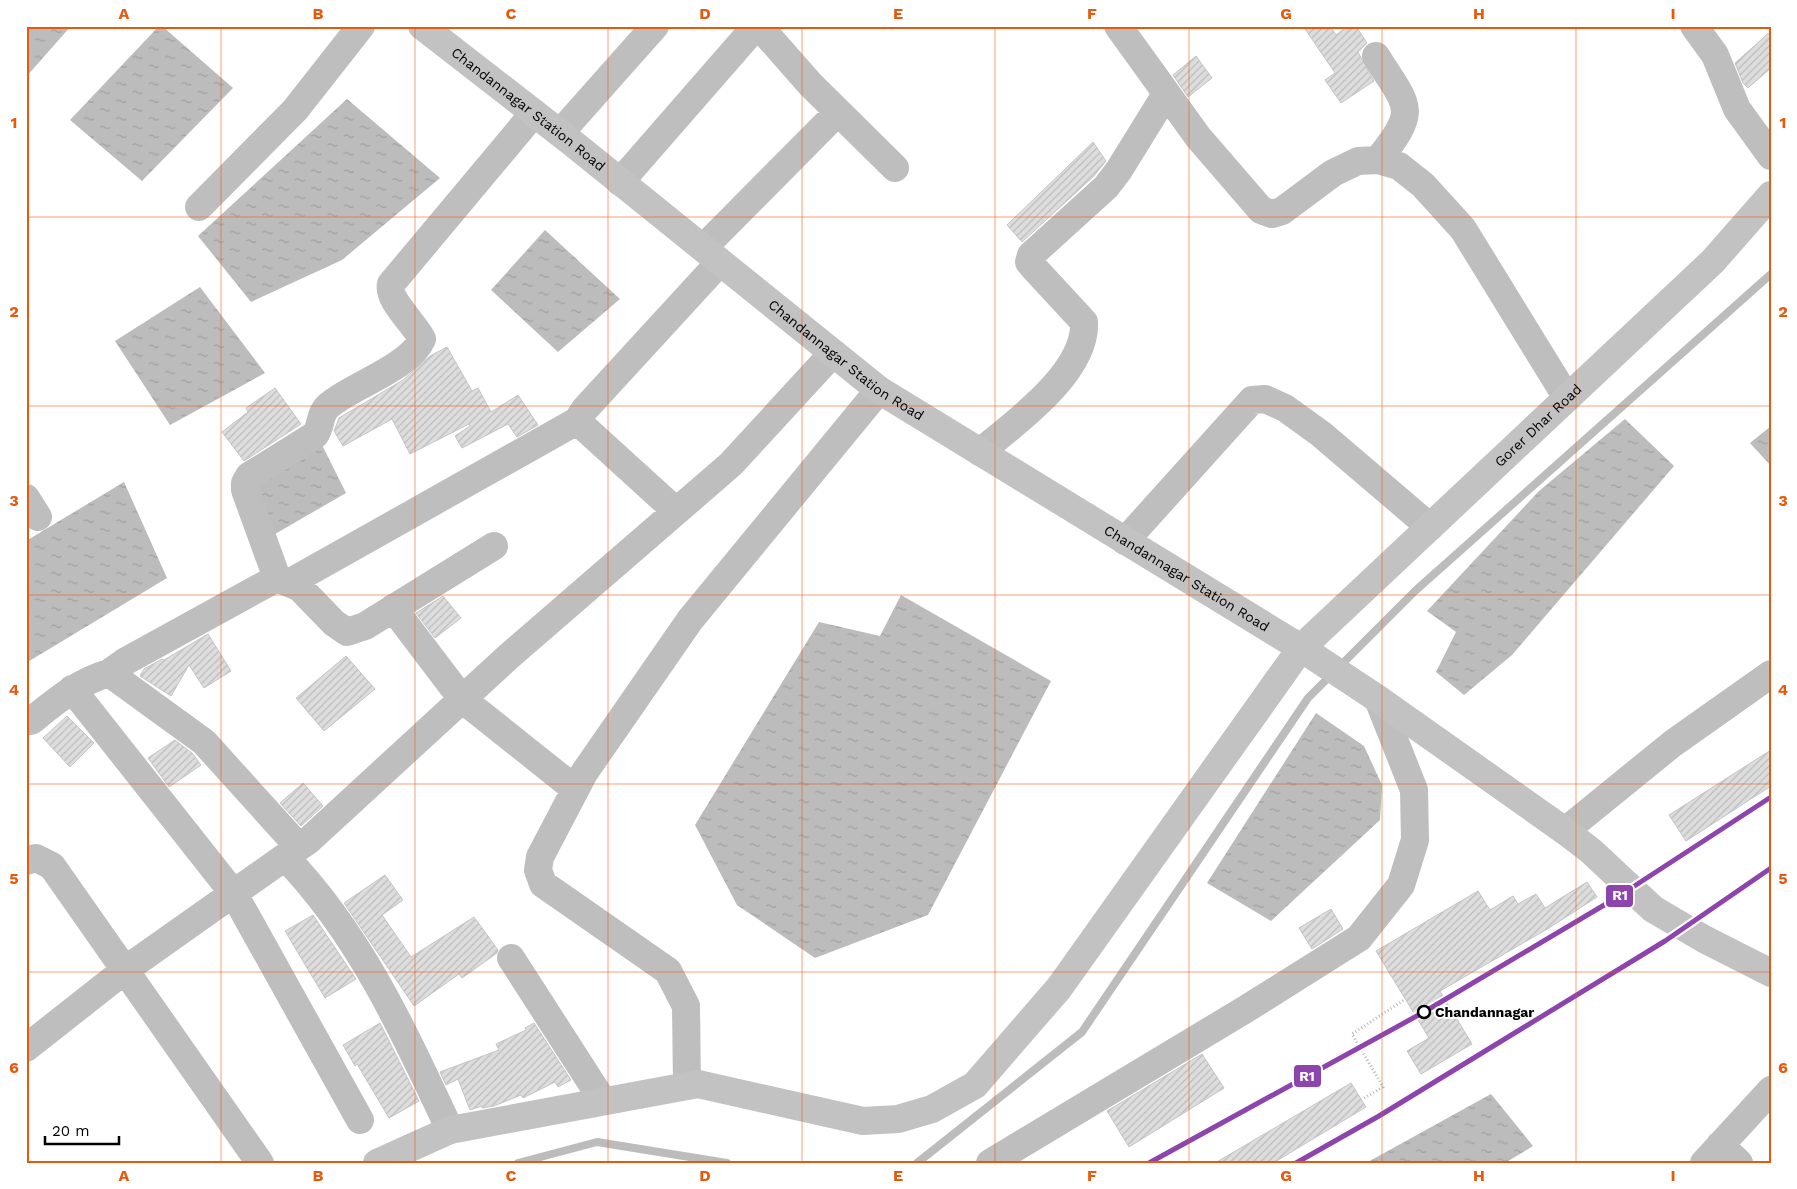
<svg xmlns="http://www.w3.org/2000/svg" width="1797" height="1189" font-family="'Work Sans',sans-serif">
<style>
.water{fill:url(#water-ripples)}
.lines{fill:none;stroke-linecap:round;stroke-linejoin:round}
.stream{stroke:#bcbcbc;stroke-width:8}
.building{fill:url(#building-hatch);stroke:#c5c5c5}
.path{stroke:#b8b8b8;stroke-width:3;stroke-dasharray:1 2.5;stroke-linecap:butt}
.street{stroke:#bebebe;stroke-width:28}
.secondary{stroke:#c2c2c2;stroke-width:28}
.rail-1-casing{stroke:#fff;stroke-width:9}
.rail-1{stroke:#8e44ad;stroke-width:5}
.grid{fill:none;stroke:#e8590c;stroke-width:1;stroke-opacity:0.55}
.stop-dot{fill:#fff;stroke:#000;stroke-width:2.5}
.labels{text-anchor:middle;stroke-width:4;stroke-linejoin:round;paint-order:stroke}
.street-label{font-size:14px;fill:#000;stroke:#fff}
.stop-label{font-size:14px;font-weight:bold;fill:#000;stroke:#fff;text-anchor:start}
.line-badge{stroke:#fff;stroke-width:2}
.badge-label{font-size:14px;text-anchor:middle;font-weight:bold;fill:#fff}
.neatline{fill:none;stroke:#e8590c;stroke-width:2}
.grid-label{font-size:16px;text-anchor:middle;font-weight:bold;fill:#e8590c}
</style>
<defs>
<pattern id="water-ripples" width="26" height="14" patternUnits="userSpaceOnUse" patternTransform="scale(1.25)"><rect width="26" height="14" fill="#bcbcbc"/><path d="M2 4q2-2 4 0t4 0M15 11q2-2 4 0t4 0" fill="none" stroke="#a0a0a0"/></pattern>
<pattern id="building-hatch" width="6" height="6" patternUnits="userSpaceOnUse" patternTransform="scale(1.25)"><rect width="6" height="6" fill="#ddd"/><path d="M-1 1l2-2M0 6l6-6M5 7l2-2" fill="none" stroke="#bcbcbc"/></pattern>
</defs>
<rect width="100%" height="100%" fill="#fff"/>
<!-- water -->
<path class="water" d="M26 26H71L26 77Z
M159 26H162L233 88 142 181 70 120Z
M347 99 440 178 342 260 251 302 198 236Z
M545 230 620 299 558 352 491 290Z
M200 287 265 373 170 425 115 341Z
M1625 419 1674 466 1512 655 1464 695 1436 672 1456 632 1427 611 1539 491Z
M1771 426V466L1750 443Z
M321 443 346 493 275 534 253 481Z
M124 482 167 578 26 663V541Z
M901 595 1051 681 928 915 815 958 737 905 695 825 819 622 880 636Z
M1316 713 1364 746 1382 785 1380 820 1271 921 1207 883Z
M1491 1094 1533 1146 1505 1163H1366Z"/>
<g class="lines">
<!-- stream -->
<path class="stream" d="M518 1163 597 1142 727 1163
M917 1163 1082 1032 1308 698 1415 591 1771 274"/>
</g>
<!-- building -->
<path class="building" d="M1303 26H1330L1336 35 1348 26H1356L1367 43 1358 52 1374 81 1341 103 1325 80 1335 73Z
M1771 31V68L1748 88 1743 83 1735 63Z
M1196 56 1212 78 1188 97 1173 75Z
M1093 142 1106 161 1094 176 1022 242 1007 225Z
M447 347 472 391 478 388 491 412 518 395 538 425 517 437 508 424 462 448 455 436 470 426 469 424 410 454 392 419 343 446 334 431 339 418 403 380 430 356Z
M275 388 301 424 244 461 222 432 248 412 246 408Z
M443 596 461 618 435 638 416 613Z
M208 634 231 671 204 688 189 665 171 696 140 676 144 669 162 659 164 660Z
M346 656 375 689 324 731 296 698Z
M67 716 94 743 70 767 43 738Z
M175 740 193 754 201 765 169 787 148 758Z
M1771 750V786L1686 841 1669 815Z
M303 783 323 806 301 826 280 803Z
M385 875 403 900 382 915 411 957 474 917 498 950 497 953 462 978 459 974 414 1006 344 903Z
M1587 882 1597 897 1549 928 1440 991 1472 1044 1421 1074 1407 1051 1429 1038 1376 951 1478 891 1490 910 1513 896 1518 904 1536 894 1545 908Z
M1331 909 1343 929 1312 949 1299 928Z
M313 915 356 979 325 998 285 931Z
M380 1023 419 1101 389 1118 357 1064 355 1066 343 1045Z
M534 1023 571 1080 558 1087 555 1082 523 1098 521 1095 494 1106 482 1108V1106L470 1110 458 1079 446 1085 440 1072 499 1050 496 1044 526 1030 525 1028Z
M1202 1054 1224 1088 1129 1147 1107 1111Z
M1351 1083 1366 1107 1273 1163H1215Z"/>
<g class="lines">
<!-- path -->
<path class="path" d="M1364 1098 1383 1087 1352 1034 1404 1000"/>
<!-- street -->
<path class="street" d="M759 26 810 84 895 168
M1118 26 1198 137 1261 210 1272 214 1282 211 1333 173 1358 161 1378 160 1399 166 1423 185 1463 229 1567 398
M1694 26 1715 55 1737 109 1771 156
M1376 56C1409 109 1419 108 1378 160
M560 133 655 26
M620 182 756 26
M199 207 295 110 361 26
M703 248 838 112
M577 421 585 409 720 262
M980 452C1015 423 1087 372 1084 322L1034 268 1029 262 1031 255 1106 187 1119 170 1166 94
M26 498 38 517
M1125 541 1252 400 1265 399 1285 408 1321 434 1430 527
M277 578 245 490V483L249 476 315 435C323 424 318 412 332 403 355 385 411 366 422 339 415 324 387 300 391 284L534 113
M289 583 577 421 676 511
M393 608 462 699 575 789
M109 673 126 661 277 578 300 588 334 623 347 632 365 626 494 546
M72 689 234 894 360 1120
M26 721H31C56 701 78 682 109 673L204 742 299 847
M1565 831 1672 744 1771 674
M285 857C360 934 405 1034 450 1130
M26 861 36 858 52 866 260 1163
M511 958 603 1101
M26 1048 125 970 309 840 508 657 731 464 833 353
M687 1086 686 1006 668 971 543 884 538 870 540 857 584 773 690 620 879 390
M1720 1145 1739 1163
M990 1163 1246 1009 1359 938 1401 885 1415 840 1414 790 1378 699
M1704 1163 1771 1090"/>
<!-- secondary -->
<g class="secondary">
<path id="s1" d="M422 26 570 141 879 390 1301 648 1378 699 1565 831 1591 851 1653 909 1704 939 1771 973"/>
<path id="s2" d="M377 1163 450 1130 698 1084 863 1121 898 1119 932 1109 975 1085 1059 988 1301 648 1713 261 1771 195"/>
</g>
<!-- rail-1 casing -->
<g class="rail-1-casing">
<path id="rail-1" d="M1149 1163 1424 1012 1616 898 1771 797
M1296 1163 1379 1116 1665 941 1771 868"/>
</g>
<!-- rail-1 -->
<use href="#rail-1" class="rail-1"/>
</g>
<!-- grid -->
<path class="grid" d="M221 26V1163M415 26V1163M608 26V1163M802 26V1163M995 26V1163M1189 26V1163M1382 26V1163M1576 26V1163M26 217H1771M26 406H1771M26 595H1771M26 784H1771M26 972H1771"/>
<!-- markers -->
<circle class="stop-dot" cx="1424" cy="1012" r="6"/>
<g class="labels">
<!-- street labels -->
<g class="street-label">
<text dy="5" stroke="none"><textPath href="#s1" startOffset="135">Chandannagar Station Road</textPath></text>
<text dy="5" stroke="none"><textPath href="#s1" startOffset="540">Chandannagar Station Road</textPath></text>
<text dy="5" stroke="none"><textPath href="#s2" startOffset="1492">Gorer Dhar Road</textPath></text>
<text dy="5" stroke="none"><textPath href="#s1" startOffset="945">Chandannagar Station Road</textPath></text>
</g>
<!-- stop labels -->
<g class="stop-label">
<text x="1435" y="1017">Chandannagar</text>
</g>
</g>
<g class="line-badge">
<rect x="1605" y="884" width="29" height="24" rx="5" fill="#8e44ad"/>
<rect x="1293" y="1064" width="29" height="24" rx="5" fill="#8e44ad"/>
</g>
<g class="badge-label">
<text x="1620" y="900">R1</text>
<text x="1307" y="1081">R1</text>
</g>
<!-- border -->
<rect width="1797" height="1189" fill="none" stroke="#ffffff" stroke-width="55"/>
<!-- scale -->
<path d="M45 1136v8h74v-8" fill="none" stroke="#000000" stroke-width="2.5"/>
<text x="52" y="1136" font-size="15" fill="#000000" stroke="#ffffff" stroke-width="4" paint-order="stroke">20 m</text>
<rect x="28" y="28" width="1742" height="1134" class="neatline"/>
<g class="grid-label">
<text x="124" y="19">A</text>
<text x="318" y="19">B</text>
<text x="511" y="19">C</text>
<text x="705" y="19">D</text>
<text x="898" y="19">E</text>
<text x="1092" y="19">F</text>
<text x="1286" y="19">G</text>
<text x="1479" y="19">H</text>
<text x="1673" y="19">I</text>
<text x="14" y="128">1</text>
<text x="1783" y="128">1</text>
<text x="14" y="317">2</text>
<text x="1783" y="317">2</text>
<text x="14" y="506">3</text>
<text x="1783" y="506">3</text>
<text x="14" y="695">4</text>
<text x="1783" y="695">4</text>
<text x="14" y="884">5</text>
<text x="1783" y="884">5</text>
<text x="14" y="1073">6</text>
<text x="1783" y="1073">6</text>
<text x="124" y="1181">A</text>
<text x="318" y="1181">B</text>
<text x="511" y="1181">C</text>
<text x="705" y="1181">D</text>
<text x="898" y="1181">E</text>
<text x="1092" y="1181">F</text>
<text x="1286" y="1181">G</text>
<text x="1479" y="1181">H</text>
<text x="1673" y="1181">I</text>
</g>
</svg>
